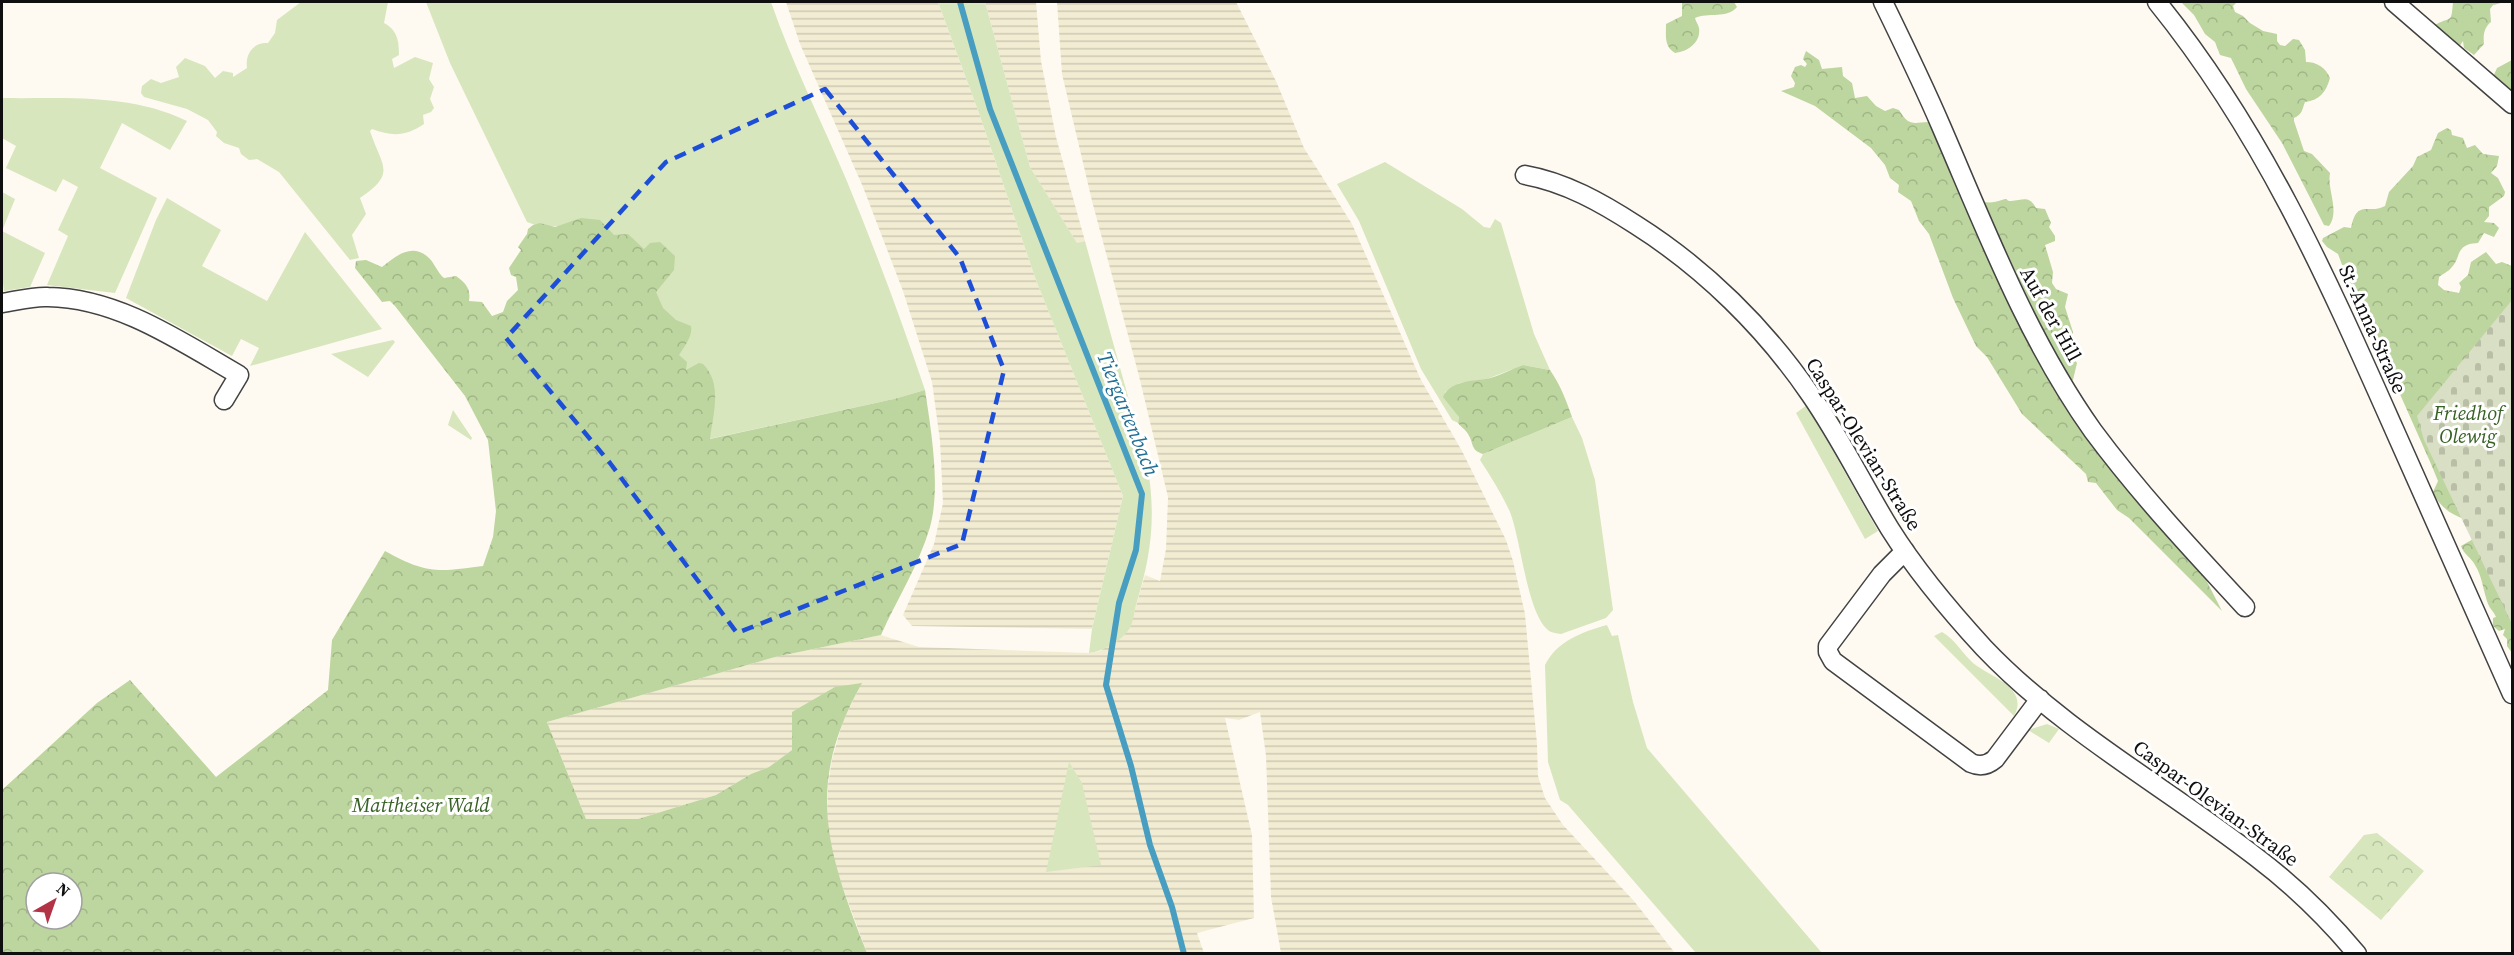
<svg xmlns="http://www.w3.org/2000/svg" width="2514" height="955" font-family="'Source Serif 4',serif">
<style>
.farmland{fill:url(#farmland-rules)}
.grass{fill:#d7e6bd}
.forest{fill:url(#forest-crowns);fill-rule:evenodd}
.cemetery{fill:url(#cemetery-stones)}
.park{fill:url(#park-crowns)}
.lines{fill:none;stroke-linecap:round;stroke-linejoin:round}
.stream{stroke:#489ec1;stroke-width:6}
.minor-casing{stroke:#424242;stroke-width:21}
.minor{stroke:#fff;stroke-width:18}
.marked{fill:none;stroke:#1d4ed8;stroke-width:4.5;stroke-dasharray:12 8;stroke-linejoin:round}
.labels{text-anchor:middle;stroke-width:6;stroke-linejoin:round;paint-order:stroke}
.street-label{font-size:20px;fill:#0f0f0f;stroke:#fff}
.park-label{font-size:20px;font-style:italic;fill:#376124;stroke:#fff}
.water-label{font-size:21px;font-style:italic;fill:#226f96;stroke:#fff}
</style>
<defs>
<pattern id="farmland-rules" width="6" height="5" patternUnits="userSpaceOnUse" patternTransform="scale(1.5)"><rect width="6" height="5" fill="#f2ecd3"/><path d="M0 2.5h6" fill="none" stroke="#cec9b4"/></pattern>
<pattern id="forest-crowns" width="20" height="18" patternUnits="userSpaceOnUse" patternTransform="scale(1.5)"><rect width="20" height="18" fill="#bdd59e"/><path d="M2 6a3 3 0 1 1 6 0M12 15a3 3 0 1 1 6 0" fill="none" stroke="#a1b687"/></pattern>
<pattern id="cemetery-stones" width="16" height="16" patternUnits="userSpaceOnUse" patternTransform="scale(1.5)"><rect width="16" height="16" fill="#d9dfc4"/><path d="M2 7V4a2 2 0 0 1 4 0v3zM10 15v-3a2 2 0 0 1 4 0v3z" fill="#b9bea7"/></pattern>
<pattern id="park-crowns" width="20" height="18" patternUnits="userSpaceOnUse" patternTransform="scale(1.5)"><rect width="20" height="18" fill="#d7e6bd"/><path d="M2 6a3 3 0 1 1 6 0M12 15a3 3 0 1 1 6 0" fill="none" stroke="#b7c4a1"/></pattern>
</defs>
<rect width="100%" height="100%" fill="#fefaf1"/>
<!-- farmland -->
<path class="farmland" d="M786 2H938L979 113 1036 280 1123 496 1092 629 912 626 903 615 934 544 943 503 940 441 932 382 903 291 863 187 800 44Z
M985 2H1036L1041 61 1056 137 1085 241 1077 243 1030 167Z
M1057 2H1236L1276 81 1304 148 1352 224 1421 380 1462 451 1506 540 1513 561 1525 614 1537 744 1538 776 1545 798 1563 825 1634 901 1675 953H1281L1271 897 1266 756 1260 712 1239 720 1225 718 1252 835 1254 918 1197 933 1204 953H867L837 872 829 842 827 818 828 785 832 759 843 721 861 684 792 750 769 767 751 774 716 795 638 819H586L547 722 775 657 881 635 919 647 1089 653 1100 651 1129 630 1145 575 1160 581 1166 549 1168 497 1139 376 1092 201 1062 74Z"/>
<!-- grass -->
<path class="grass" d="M301 2H388L384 23C397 30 399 40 399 55L392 59 394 68 415 57 433 63 429 79 434 87 430 99 434 108 431 112 423 115 424 124C406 136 393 137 372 129L370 131C382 167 397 173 360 198L366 214 352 235 359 258 350 260 279 172 257 159 249 160 241 154 239 148 224 143 216 136 217 132 208 120 187 109 144 97 141 93 142 86 151 79 161 83 179 77 176 67 185 58 205 66 215 78 223 71 233 73V77L247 68C245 53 254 42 268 43L275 33 277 20Z
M426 2H771C792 63 821 120 846 179 875 249 901 319 925 390L894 399 709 439 653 290 645 255 580 225 541 227 527 222 450 63Z
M938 2H985L1030 167 1077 243 1085 241 1148 469C1156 519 1151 556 1136 605 1134 613 1133 625 1128 631 1118 643 1103 651 1089 653L1092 629 1123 496 1036 280 979 113Z
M2 98C65 99 129 93 187 121L170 150 122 123 100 168 157 198 115 293 47 285 68 236 58 230 78 187 63 179 56 192 6 168 16 146 2 138Z
M1385 162 1462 209 1484 227 1490 228 1495 219 1501 223 1534 334 1550 370 1523 365 1487 379 1460 383 1445 392 1459 417 1458 423 1452 420 1421 369 1359 221 1337 184Z
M2 192 15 199 2 231 45 253 30 287 4 291 2 276Z
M167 198 221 230 202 266 267 301 305 232 382 329 250 366 259 348 241 339 232 356 126 298 156 220Z
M393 340 395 342 368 377 331 354Z
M1807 405 1878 531 1865 539 1796 413Z
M453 410 472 438 471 440 448 425Z
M1572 417 1582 438 1595 480 1613 610 1606 618 1561 634C1556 633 1551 633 1548 630 1527 613 1521 540 1510 512 1502 494 1491 477 1480 460L1483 454Z
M1607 625 1612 636 1618 635 1633 702 1647 748 1822 953H1696L1568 805 1560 800 1548 762 1545 665C1557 641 1582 632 1607 625Z
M1942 632C1955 639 1962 653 1973 663 1988 676 2030 687 2014 716L1934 636Z
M2047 724 2059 729 2049 743 2028 730Z
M1069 762 1082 783 1101 865 1046 872Z"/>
<!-- forest -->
<path class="forest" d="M1682 2H1734L1737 7C1727 19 1708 12 1695 18 1696 22 1698 24 1699 28 1701 41 1690 51 1675 53 1664 46 1666 36 1666 24L1682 16Z
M2181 2H2237L2233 6 2235 12 2243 16 2250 23 2263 31 2277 34V41L2280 45 2285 46 2293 39 2299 40 2305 50 2306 62C2317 62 2326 68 2330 78 2326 92 2320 100 2305 102 2302 109 2303 114 2294 118V121L2304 151 2312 154 2330 173C2327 190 2340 211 2329 226L2324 225 2282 143 2246 89 2231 58 2220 55 2215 42 2205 34 2194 15Z
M2453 2H2505L2493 5 2490 9 2491 22C2484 27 2483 36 2484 44L2474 55 2464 48 2463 41 2459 47 2433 26C2452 15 2451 25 2453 2Z
M1806 51 1819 60 1822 69 1842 67 1843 76 1852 83 1855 98 1867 96 1876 106 1885 111 1893 108 1899 110C1909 126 1911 123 1929 122L1937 129 1983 202C1992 203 1995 202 2002 200 2009 197 2005 201 2011 201 2023 200 2029 195 2036 208L2045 209 2051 223 2049 227 2055 236V241L2045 245 2053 272 2052 283 2056 289 2068 294 2065 307 2073 332 2069 351 2077 363 2073 380 2062 388 2202 572 2222 611 2129 518 2117 510 2096 483 2088 482 2086 474 2022 414 1987 357 1976 346 1953 298 1929 234 1919 221 1911 201 1898 192 1899 185 1890 178 1885 165 1871 148 1815 106 1781 91 1794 87 1795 83 1791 76 1795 67 1801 65 1805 67 1807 64 1803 59Z
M2512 60V105L2493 77 2497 68Z
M2447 128 2451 130 2452 135 2463 138 2467 148 2475 145 2483 154 2499 156 2497 166 2491 173 2498 178 2505 192 2504 196 2489 207V216L2484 222 2494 223 2499 228 2494 237 2484 233 2478 243C2454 244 2462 258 2451 268 2448 272 2442 274 2439 277L2438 285 2444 290 2459 293 2461 287 2459 283 2468 275 2471 262 2486 252 2496 264 2502 262 2512 266V339L2464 519C2450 514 2439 506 2433 492L2438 481 2431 464 2367 320 2354 297 2338 254 2327 247 2322 241 2323 238 2344 227 2351 228C2357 198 2369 215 2385 206L2389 192 2413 166 2417 157 2431 150 2438 133Z
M581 218 600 220 614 235 628 234 644 249 650 243 660 242 675 256 674 270 656 292 663 308 676 320 691 326C693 336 684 347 679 355L687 362 686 370 699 363 703 364C723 384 713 414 710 439L894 399 925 390C931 430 941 487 930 527 919 565 897 599 881 635L775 657 547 722 586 819H638L716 795 751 774 769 767 792 750V712L835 687 862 683C804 786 827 851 867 953H2V790L97 703 130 680 216 777 328 690 332 640 385 551C426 574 438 572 483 566L493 537 496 511 488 440 465 396 395 306 390 301 382 302 355 268 356 261 366 260 382 267C396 256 412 242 429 258 435 264 437 272 444 278L456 276C466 283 471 289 469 301L482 302 492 316 503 312 507 301 518 290 516 277 511 275 509 268 521 250 518 247 527 234 528 229 533 225 540 223 555 227ZM36 883H72V919H36Z
M1523 365 1550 370C1561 386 1566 400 1572 417L1483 454C1470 450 1474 443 1468 434 1466 430 1461 427 1458 423L1459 417 1443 397C1450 381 1472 381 1486 379 1498 377 1511 369 1523 365Z
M2475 538 2512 592V653L2507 646V639L2503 635 2505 629 2499 631 2493 626V618L2496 617C2494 612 2490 609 2488 604 2484 594 2482 575 2475 565 2471 557 2464 555 2461 546Z"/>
<!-- cemetery -->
<path class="cemetery" d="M2512 300V624L2424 440 2417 416Z"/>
<!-- park -->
<path class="park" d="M2377 833 2424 871 2381 920 2329 877 2364 835Z"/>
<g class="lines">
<!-- stream -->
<path class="stream" d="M960 2 990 109 1142 494 1136 550 1119 603 1106 685 1131 766 1150 845 1172 907 1184 954"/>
<!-- minor casing -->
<g class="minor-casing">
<path id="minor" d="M1883 2C1903 43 1923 84 1941 126 1986 230 2027 338 2093 431 2139 493 2192 550 2245 607
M2157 2C2263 133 2326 276 2394 429 2433 518 2473 606 2512 694
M2394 2 2512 104
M1525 175C1565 182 1602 203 1636 225 1704 268 1765 328 1810 394 1840 437 1863 485 1890 529 1917 572 1950 611 1984 648 2063 731 2166 787 2256 857 2293 885 2327 918 2357 954
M2 303C16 301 33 296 48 297 118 298 180 341 239 375L224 400
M1905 551 1882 574 1828 646V652L1833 661 1971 763C1980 767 1988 765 1995 759L2040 699"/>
</g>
<!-- minor -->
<use href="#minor" class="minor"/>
</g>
<!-- marked area -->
<path class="marked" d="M825 89 960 258 1004 370 962 544 737 633 610 463 506 338 666 162Z"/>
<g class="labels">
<!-- street labels -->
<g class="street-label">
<text transform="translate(2051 314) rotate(61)" y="7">Auf der Hill</text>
<text transform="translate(2373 329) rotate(66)" y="7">St.-Anna-Straße</text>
<text transform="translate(1864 444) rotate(58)" y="7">Caspar-Olevian-Straße</text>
<text transform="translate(2216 803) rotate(36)" y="7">Caspar-Olevian-Straße</text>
</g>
<!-- park labels -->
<g class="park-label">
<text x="2468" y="420">Friedhof<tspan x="2468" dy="23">Olewig</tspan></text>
<text x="421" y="812">Mattheiser Wald</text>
</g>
<!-- water labels -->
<g class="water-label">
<text transform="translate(1128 414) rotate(68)" y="7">Tiergartenbach</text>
</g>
</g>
<!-- border -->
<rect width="2514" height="955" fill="none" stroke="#0f0f0f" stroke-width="6"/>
<!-- north arrow -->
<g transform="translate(54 901) rotate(40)"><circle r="28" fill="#ffffff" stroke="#9f9f9f" stroke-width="1.5"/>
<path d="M0-4.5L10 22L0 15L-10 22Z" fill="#b33346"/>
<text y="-9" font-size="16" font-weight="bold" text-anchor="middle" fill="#0f0f0f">N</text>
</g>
</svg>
